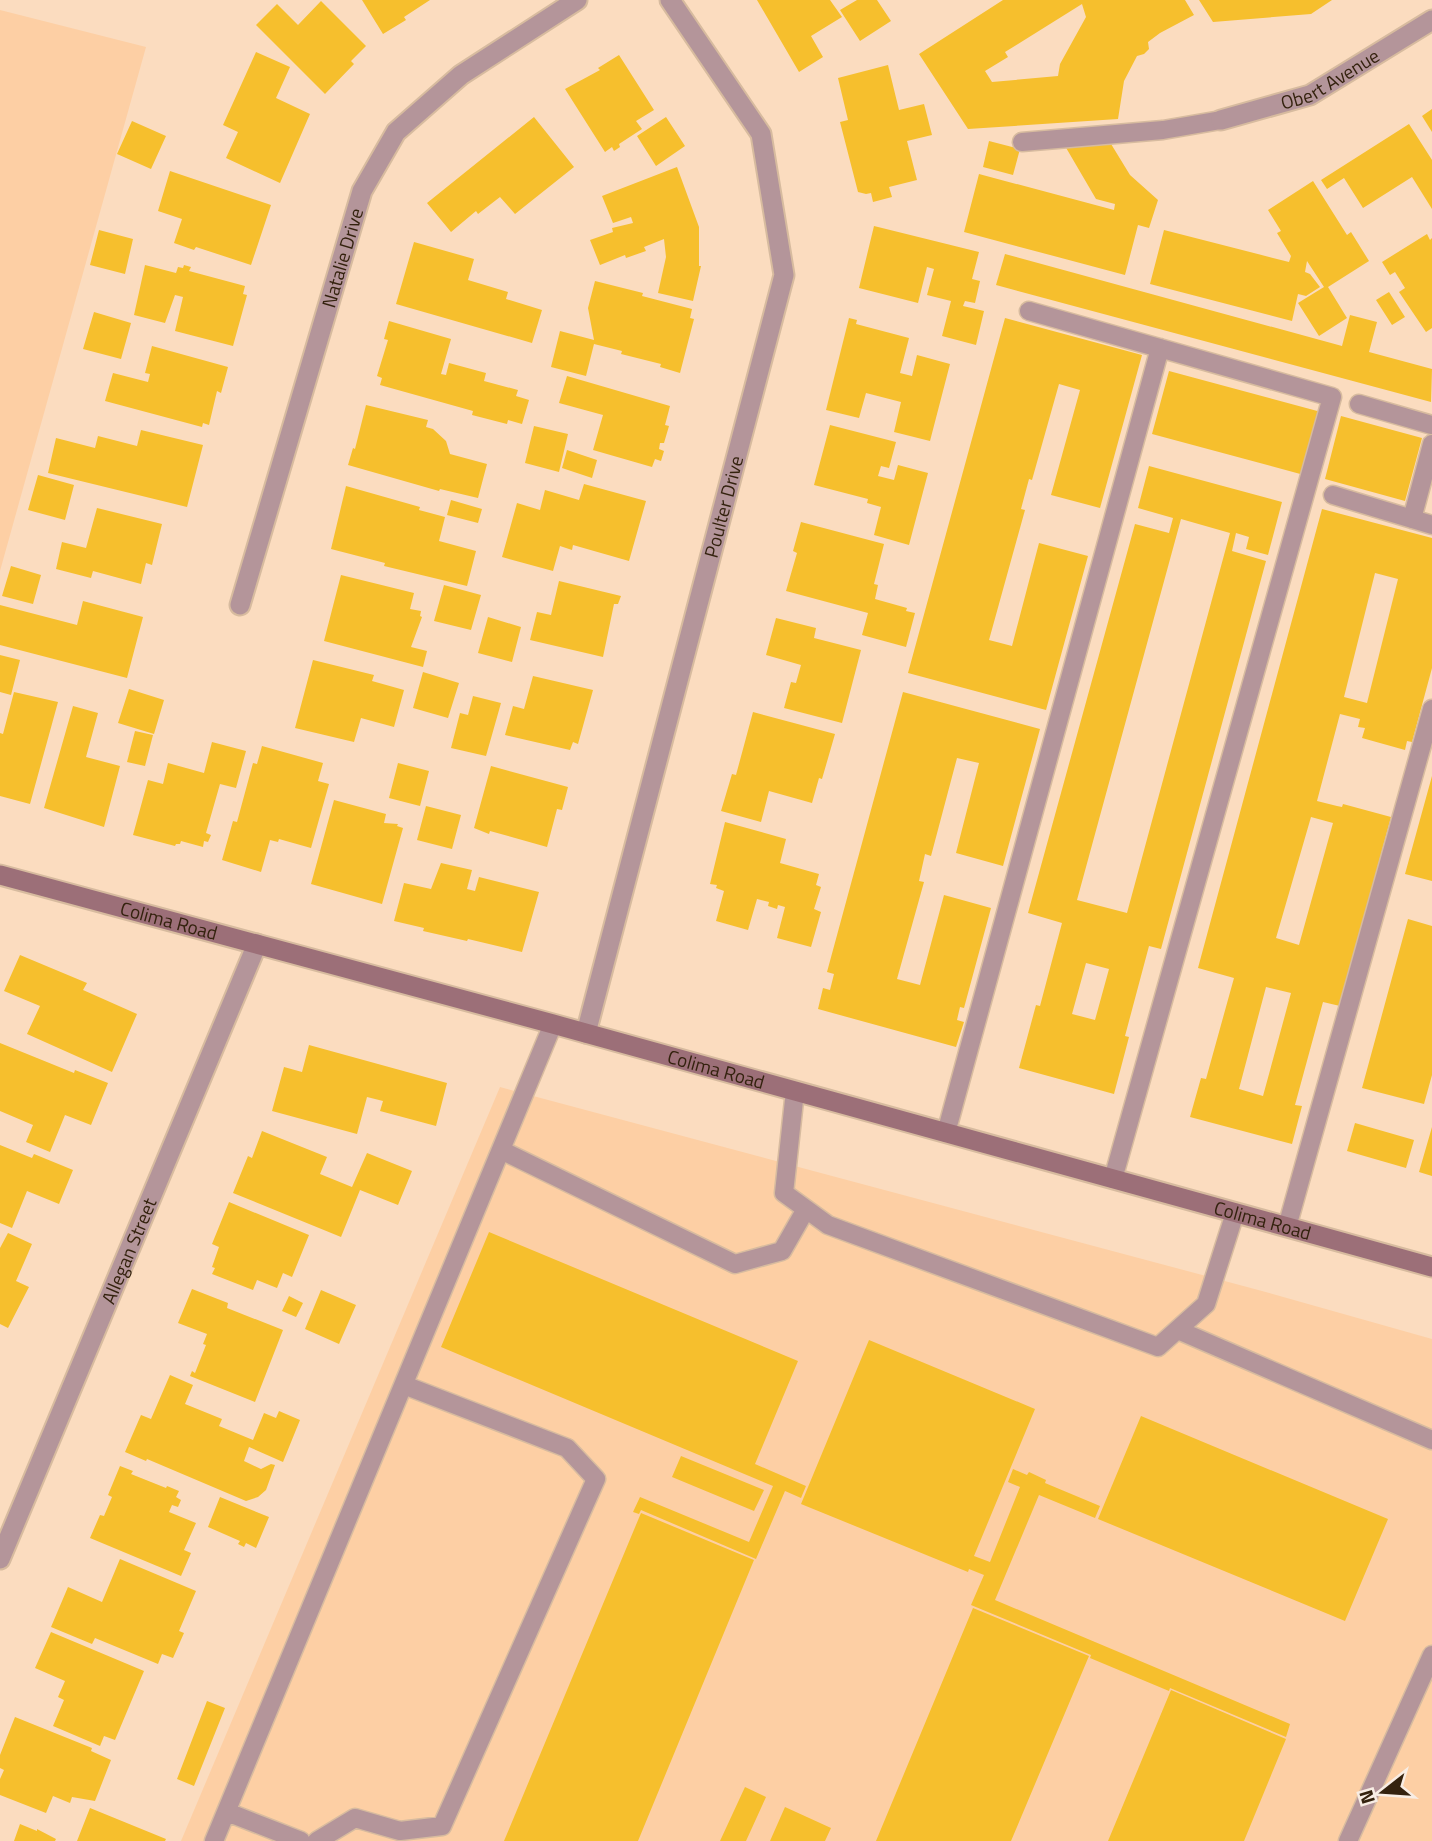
<svg xmlns="http://www.w3.org/2000/svg" width="1432" height="1841" font-family="'Titillium Web',sans-serif">
<style>
.built{fill:#fdcfa4}
.building{fill:#f6bf2d;fill-rule:evenodd}
.lines{fill:none;stroke-linecap:round;stroke-linejoin:round}
.service-casing{stroke:#d7bb9f;stroke-width:21}
.minor-casing{stroke:#d7bb9f;stroke-width:23}
.secondary-casing{stroke:#d7bb9f;stroke-width:23}
.service{stroke:#b4959a;stroke-width:18}
.minor{stroke:#b4959a;stroke-width:19}
.secondary{stroke:#9c6f78;stroke-width:19}
.labels{text-anchor:middle;stroke-width:7;stroke-linejoin:round;paint-order:stroke}
.street-label{font-size:19px;fill:#34220e;stroke:#f8ede4}
</style>
<rect width="100%" height="100%" fill="#fbdcbf"/>
<!-- built -->
<path class="built" d="M0 10 146 47 0 571Z
M500 1087 1262 1291 1432 1339V1841H181Z"/>
<!-- building -->
<path class="building" d="M362 0H430L404 17 406 20 383 34Z
M757 0H830L842 17 811 36 823 57 799 72Z
M857 0H877L891 21 860 41 840 10Z
M1003 0H1185L1194 15 1160 33 1148 42 1149 49 1144 54 1137 56 1124 81 1118 119 968 129 919 54ZM1082 4 1086 17 1060 64 1058 76 992 82 985 71 1008 57 1005 52Z
M1199 0H1332L1311 14 1213 22Z
M321 1 366 46 351 61 354 64 325 94 256 25 277 4 298 25Z
M256 52 290 67 276 98 310 114 280 183 226 158 238 132 223 125Z
M619 55 654 110 636 121 642 129 619 144 620 147 614 151 612 147 605 152 565 89 600 70 598 68Z
M888 65 899 110 924 104 932 135 907 141 917 180 889 187 892 197 873 202 871 193 866 194 858 192 840 122 848 120 838 78Z
M1432 109V132L1422 116Z
M534 117 574 167 515 214 500 197 478 214 476 211 451 232 427 203Z
M666 117 685 146 656 166 637 136Z
M132 121 166 136 151 169 117 154Z
M1409 124 1432 160V209L1412 177 1363 208 1344 178 1327 189 1321 180Z
M1108 139 1130 175 1158 200 1149 228 1138 225 1125 275 964 232 979 174 1114 210 1115 204 1096 199 1065 146Z
M989 141 1020 149 1013 175 983 167Z
M677 167 699 227V266H701L693 301 658 293 666 257 664 239 644 247 646 251 626 258 625 255 600 265 590 240 613 232 612 228 633 223 631 217 613 223 602 196Z
M170 171 271 205 251 265 196 247 194 250 174 243 182 219 158 211Z
M1313 181 1347 235 1351 232 1369 261 1328 287 1347 318 1319 336 1298 303 1324 287 1307 261 1305 272 1310 274 1320 287 1306 296 1298 294 1292 321 1150 284 1164 230 1289 262 1291 256 1277 233 1281 231 1268 210Z
M874 226 979 252 972 279 980 281 975 303 965 301 963 306 984 311 976 345 942 336 951 301 927 295 934 269 927 267 918 303 859 288Z
M99 230 133 239 125 274 90 265Z
M1427 234 1430 240 1432 238V328L1426 332 1399 292 1405 288 1395 272 1390 275 1382 262Z
M414 242 474 259 468 280 508 292 506 299 542 310 532 343 396 304Z
M1005 254 1342 346 1350 315 1377 322 1369 352 1432 369 1431 402 996 285Z
M145 265 176 273 178 267 183 268 184 265 191 267 189 271 245 286 243 294 247 295 233 346 175 331 183 297 175 295 165 323 134 315Z
M595 281 643 293 642 296 692 309 690 318 694 319 680 373 660 367 661 364 621 354 622 351 594 344 586 376 551 367 560 331 594 340 588 308Z
M1389 292 1405 317 1392 325 1376 300Z
M94 312 131 323 121 359 83 349Z
M849 318 857 320 856 324 909 338 900 373 912 376 917 355 950 364 930 441 894 432 901 402 866 393 859 418 826 410Z
M1005 318 1142 355 1100 508 1051 495 1080 390 1059 384 1032 480 1029 479 1021 509 1025 510 989 640 1012 646 1039 543 1088 556 1046 710 908 673Z
M389 321 451 339 441 374 446 375 449 363 486 373 484 381 518 390 516 396 529 400 522 424 508 420 507 424 472 415 473 411 380 385 382 378 377 376 388 340 384 339Z
M152 346 228 367 221 393 217 391 209 425 203 423 202 427 105 401 113 373 148 382 150 374 145 373Z
M1169 371 1321 412 1304 475 1152 434Z
M567 376 670 406 665 425 669 426 664 443H660L659 449 664 451 661 461 655 459 652 467 593 450 603 415 559 403Z
M366 405 428 420 426 427 433 429 446 441 450 454 487 464 478 498 440 489 439 491 348 465 353 448 355 449Z
M1341 416 1422 438 1405 501 1325 479Z
M830 425 896 442 889 468 881 466 878 476 894 480 898 465 928 473 909 545 874 535 881 507 867 503 868 499 814 485Z
M534 426 568 434 559 472 525 463Z
M141 430 203 445 187 507 48 473 56 438 95 448 98 436 137 446Z
M567 450 597 460 592 478 562 468Z
M1149 466 1282 502 1268 555 1246 549 1249 537 1236 533 1232 551 1266 561 1161 949 1149 946 1125 1036 1129 1037 1114 1094 1019 1068 1036 1005 1040 1006 1062 923 1028 913 1135 524 1169 533 1173 518 1138 508ZM1181 519 1230 533 1127 913 1077 900ZM1086 963 1109 969 1095 1020 1072 1014Z
M38 475 74 485 65 520 28 510Z
M584 484 646 501 629 561 573 545 572 550 560 546 553 571 502 557 517 503 540 510 545 490 579 500Z
M346 486 420 507 419 510 445 517 439 541 476 551 467 586 384 566 385 563 331 549Z
M451 500 482 509 478 523 447 515Z
M97 508 162 524 152 565 146 563 141 584 93 571 91 578 56 569 62 542 86 548Z
M1322 509 1432 538V668L1412 742 1407 741 1405 750 1362 738 1365 728 1358 727 1360 719 1340 714 1317 801 1337 806 1342 807 1343 804 1391 817 1340 1006 1323 1002 1295 1105 1302 1106 1292 1144 1190 1117 1201 1078 1206 1079 1234 978 1198 968ZM1375 573 1398 579 1367 703 1344 697ZM1311 817 1333 823 1299 945 1276 938ZM1266 987 1291 993 1263 1096 1239 1089Z
M801 522 884 544 874 584 878 585 875 599 907 608 906 611 915 613 906 647 862 635 868 613 786 591 797 553 793 551Z
M11 566 41 575 33 604 2 596Z
M341 575 414 593 410 609 421 611 420 616 422 617 411 647 427 651 423 667 324 641Z
M559 581 621 596 618 604H614L603 657 530 640 537 612 551 615Z
M444 585 481 595 471 630 434 621Z
M83 601 143 617 127 678 0 645V605L77 625Z
M488 617 521 627 512 662 478 653Z
M776 618 816 628 814 638 861 650 842 723 784 708 791 682 796 683 801 665 766 655Z
M0 655 20 660 11 695 0 692Z
M313 660 374 675 372 681 404 690 394 727 361 718 354 742 295 728Z
M423 672 459 683 448 718 413 708Z
M533 676 593 690 578 744 573 742 570 750 505 735 513 706 524 709Z
M129 689 164 700 154 734 118 723Z
M14 692 58 702 30 804 0 796V733L3 734Z
M903 692 1040 729 1003 866 956 853 979 763 957 758 931 856 925 854 919 881 924 882 897 979 920 985 944 895 991 908 964 1008 960 1007 957 1020 964 1022 956 1047 818 1009 823 988 830 990 834 974 827 972Z
M473 696 501 703 486 756 451 748 460 713 468 715Z
M73 706 98 713 86 757 120 766 104 827 44 808Z
M753 712 835 734 822 779 819 778 812 803 769 791 761 822 721 811 732 774 736 775Z
M135 731 153 735 145 766 127 762Z
M212 742 246 751 236 788 220 784 206 833 211 835 208 842 204 841 203 847 181 841 180 844H176L175 846 133 835 148 780 163 784 168 763 204 773Z
M262 746 323 763 318 781 329 784 311 848 279 839 278 842 270 840 261 872 222 860 233 821 237 822 253 763 257 764Z
M398 763 429 771 420 806 389 798Z
M491 766 568 787 562 810 557 809 547 847 490 831 489 834 474 828Z
M1432 776V881L1405 874Z
M334 800 386 814 384 823 398 824 397 826 403 828 382 904 311 884Z
M426 806 461 815 452 849 417 840Z
M725 822 786 839 780 863 819 874 816 885 821 887 814 909 821 912 811 947 777 938 785 907 778 905 777 909 768 906 769 902 757 899 748 930 716 921 724 891 716 888 717 885 710 884Z
M441 863 472 870 467 889 475 891 479 877 539 892 522 952 468 939 467 941 423 931 424 928 394 921 404 883 431 889Z
M1408 919 1432 926V1075L1424 1104 1362 1088Z
M20 955 87 983 83 990 137 1014 112 1072 27 1034 40 1006 4 991Z
M0 1043 74 1073 75 1070 108 1083 91 1125 65 1115 50 1152 26 1142 33 1125 0 1111Z
M309 1045 447 1083 436 1126 380 1111 383 1101 367 1097 357 1134 272 1111 284 1067 302 1072Z
M1355 1123 1414 1140 1406 1168 1347 1151Z
M1432 1127V1176L1419 1172Z
M262 1131 327 1157 320 1174 352 1187 367 1153 412 1171 398 1205 360 1190 341 1237 233 1193 248 1156 252 1158Z
M0 1145 32 1158 34 1154 73 1170 59 1204 27 1191 12 1228 0 1223Z
M229 1202 309 1235 292 1277 283 1273 277 1288 257 1280 253 1290 212 1274 215 1268 212 1267 219 1247 212 1244Z
M489 1232 798 1361 755 1464 806 1486 801 1498 785 1491 756 1559 641 1510 639 1514 633 1512 640 1497 749 1542 773 1486 441 1347Z
M8 1233 32 1244 16 1281 29 1287 8 1328 0 1324V1248Z
M192 1289 228 1303 227 1308 283 1330 255 1402 190 1376 192 1371 195 1373 206 1345 203 1344 207 1334 178 1323Z
M321 1290 356 1305 339 1344 305 1329Z
M289 1296 303 1303 296 1317 282 1311Z
M869 1340 1035 1409 974 1556 990 1562 1020 1487 1008 1482 1013 1469 1027 1475 1029 1472 1046 1480 1045 1483 1100 1506 1095 1518 1039 1495 995 1600 1290 1724 1286 1737 1170 1688 1169 1691 1090 1658 1091 1655 971 1605 984 1575 969 1569 968 1572 801 1504Z
M170 1375 193 1385 185 1404 222 1419 219 1426 253 1440 264 1413 276 1418 279 1411 300 1420 283 1462 249 1447 244 1461 261 1469 271 1464 275 1465 266 1490 258 1497 246 1501 147 1459 146 1461 125 1452 141 1415 151 1419Z
M1141 1416 1388 1519 1345 1621 1098 1519Z
M681 1456 764 1490 754 1511 672 1477Z
M120 1466 133 1471 131 1474 166 1488 167 1486 179 1491 176 1497 181 1500 178 1507 172 1505 169 1512 196 1523 184 1550 191 1553 181 1576 90 1538 100 1515 104 1516 112 1497 108 1495Z
M220 1497 269 1517 256 1548 246 1543 244 1547 238 1544 240 1541 208 1527Z
M641 1513 754 1560 638 1841H504Z
M120 1559 196 1591 179 1631 184 1633 173 1658 162 1654 158 1664 95 1638 92 1644 51 1627 68 1587 102 1602Z
M973 1608 1089 1656 1011 1841H876Z
M51 1632 144 1671 115 1740 104 1736 100 1746 53 1726 64 1700 58 1697 65 1681 35 1668Z
M1171 1690 1286 1739 1244 1841H1108Z
M207 1701 225 1708 194 1786 177 1779Z
M15 1717 92 1748 91 1751 111 1760 95 1801 72 1797 70 1803 53 1796 46 1813 0 1795V1779L4 1770 0 1768V1755Z
M745 1787 766 1797 746 1841H720Z
M785 1807 831 1828 825 1841H770Z
M90 1808 166 1839 165 1841H77Z
M20 1824 37 1831V1829L56 1839 55 1841H14Z"/>
<g class="lines">
<!-- service casing -->
<g class="service-casing">
<path id="service" d="M1022 142 1163 130 1221 120
M1029 311 1332 397 1113 1179
M1359 404 1432 425
M1333 495 1432 525
M1412 519 1432 444
M795 1091 784 1193 828 1225 1158 1347 1206 1304 1235 1213
M946 1133 1160 348
M501 1150 735 1264 782 1251 806 1209
M1287 1227 1432 709
M1178 1330 1432 1440
M227 1812 301 1841
M214 1841 553 1024
M317 1841 355 1818 400 1831 442 1826 596 1479 567 1448 404 1385
M1348 1841 1432 1655"/>
</g>
<!-- minor casing -->
<g class="minor-casing">
<g id="minor">
<path id="s1" d="M1221 120 1310 95 1432 20"/>
<path id="s2" d="M240 605 362 191 396 132 461 75 577 0"/>
<path id="s3" d="M586 1033 784 275 761 134 670 0"/>
<path id="s4" d="M0 1559 257 944"/>
</g>
</g>
<!-- secondary casing -->
<g class="secondary-casing">
<g id="secondary">
<path id="s5" d="M0 875 553 1024 1432 1267"/>
</g>
</g>
<!-- service -->
<use href="#service" class="service"/>
<!-- minor -->
<use href="#minor" class="minor"/>
<!-- secondary -->
<use href="#secondary" class="secondary"/>
</g>
<g class="labels">
<!-- street labels -->
<g class="street-label">
<text dy="7" stroke="none"><textPath href="#s1" startOffset="117">Obert Avenue</textPath></text>
<text dy="7" stroke="none"><textPath href="#s2" startOffset="362">Natalie Drive</textPath></text>
<text dy="7" stroke="none"><textPath href="#s3" startOffset="544">Poulter Drive</textPath></text>
<text dy="7" stroke="none"><textPath href="#s5" startOffset="175">Colima Road</textPath></text>
<text dy="7" stroke="none"><textPath href="#s5" startOffset="742">Colima Road</textPath></text>
<text dy="7" stroke="none"><textPath href="#s5" startOffset="1309">Colima Road</textPath></text>
<text dy="7" stroke="none"><textPath href="#s4" startOffset="334">Allegan Street</textPath></text>
</g>
</g>
<!-- north arrow -->
<g transform="translate(1383 1792) rotate(253)" stroke="#f8ede4" stroke-width="5" paint-order="stroke">
<path d="M0-5L12 26L0 18L-12 26Z" fill="#34220e"/>
<text y="-10" font-size="19" font-weight="bold" text-anchor="middle" fill="#34220e">N</text>
</g>
</svg>
